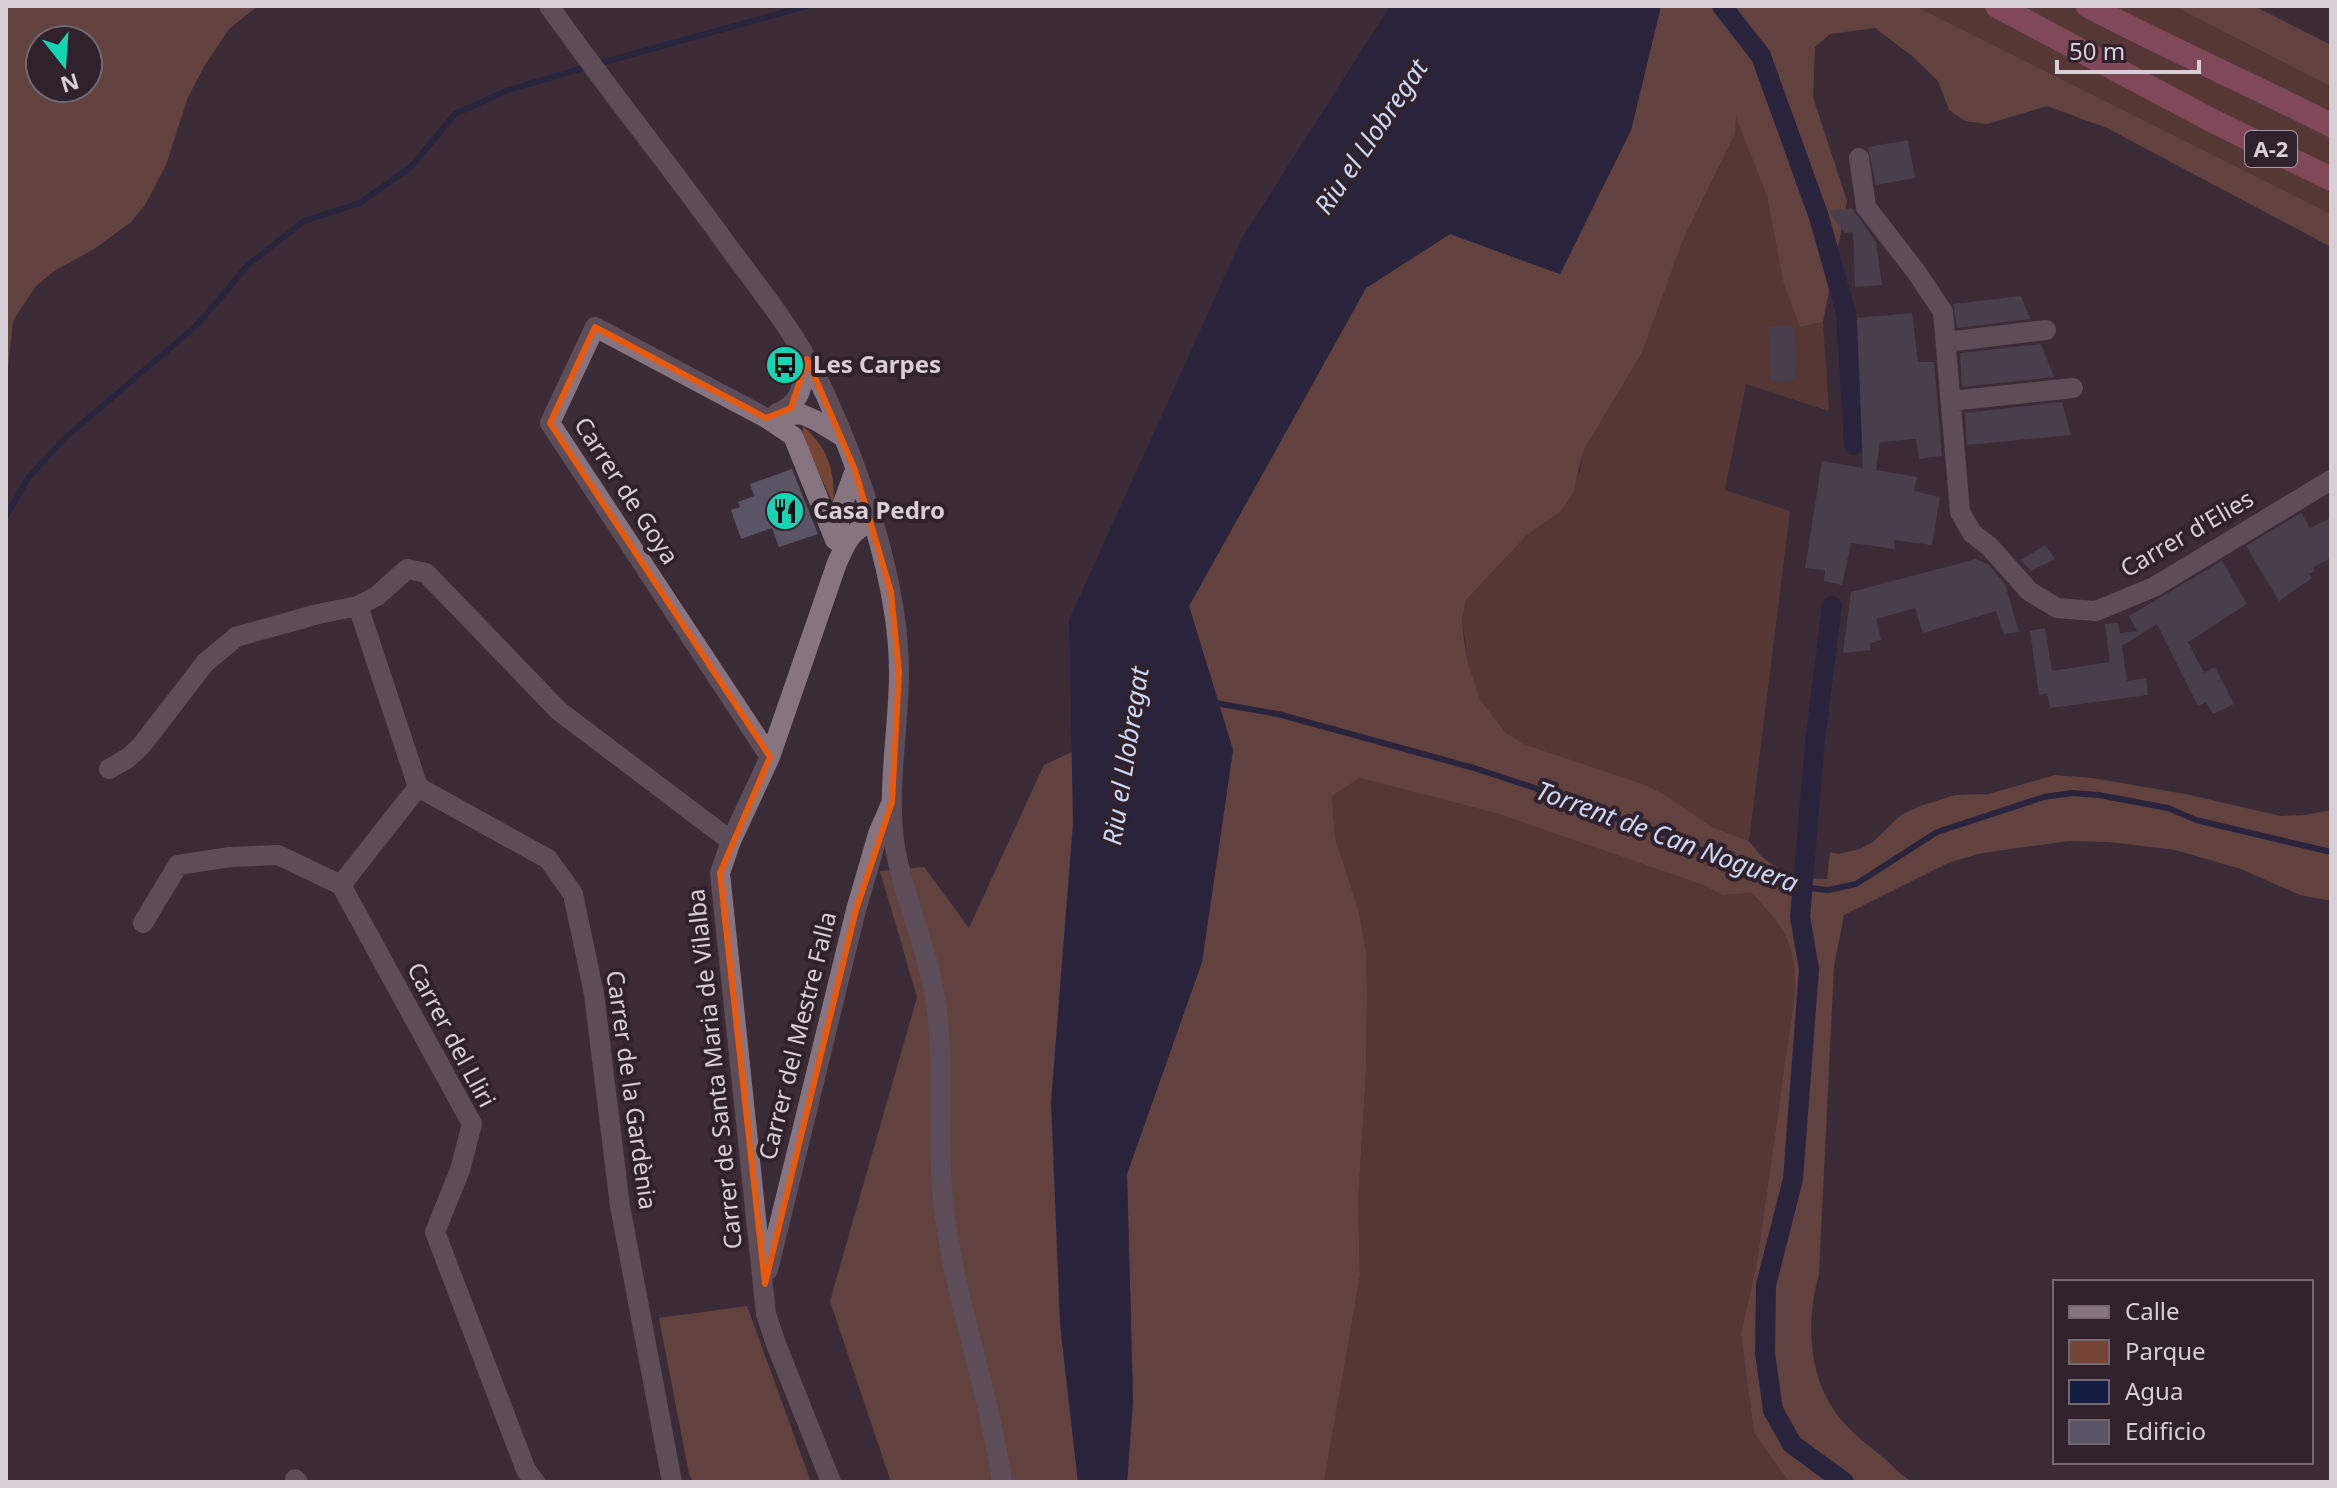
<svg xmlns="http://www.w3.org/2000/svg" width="2337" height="1488" font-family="'Noto Sans',sans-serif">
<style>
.green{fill:#754636}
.forest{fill:#925d4a;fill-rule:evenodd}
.water{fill:#141c44}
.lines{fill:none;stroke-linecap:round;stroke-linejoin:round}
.stream{stroke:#141c44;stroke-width:6}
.canal{stroke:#141c44;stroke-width:20}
.building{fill:#5b5465}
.minor{stroke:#867581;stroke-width:20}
.highway{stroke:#d46c83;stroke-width:24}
.marked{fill:none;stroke:#e8590c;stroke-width:6;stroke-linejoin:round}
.labels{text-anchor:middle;stroke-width:8;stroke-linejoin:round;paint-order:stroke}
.shield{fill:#30222c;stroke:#a69aa2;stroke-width:2}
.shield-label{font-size:22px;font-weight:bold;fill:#d8ced5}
.poi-label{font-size:24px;font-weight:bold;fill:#d8ced5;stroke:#30222c;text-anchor:start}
.street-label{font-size:24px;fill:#d8ced5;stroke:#30222c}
.water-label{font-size:26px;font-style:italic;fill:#cdd7f5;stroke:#30222c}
</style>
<rect width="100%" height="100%" fill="#3a2c37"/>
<!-- green -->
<path class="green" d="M1915 6H2174L2331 87V214Z
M1736 114 1767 196 1783 281 1801 327 1823 322 1829 411 1746 384 1725 490 1790 511 1749 841 1712 827 1643 784 1524 744 1506 733 1480 699 1468 661 1462 619 1466 600 1480 582 1526 536 1561 511 1580 471 1583 451 1642 353 1683 240 1735 134Z
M803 426C830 450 834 471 834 505L803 440Z
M1360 778 1499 814 1703 885 1722 895 1751 893C1787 930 1798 947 1794 1000L1757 1262 1741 1334 1754 1433 1789 1482H1324L1360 1276 1358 1203 1366 1072 1367 991 1366 952 1359 912 1335 837 1332 796Z"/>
<!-- forest -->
<path class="forest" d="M6 6H258L229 29 205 65 188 97 166 165 145 205 130 223 94 249 54 271 35 287 13 321 6 388ZM88 40V88H40V40Z
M1661 6H1915L2331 214V247L2107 128 2047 106 1987 124 1965 121 1949 110 1938 81 1912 56 1875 28 1830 34 1815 47 1813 97 1847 201 1823 322 1800 327 1783 281 1767 196 1736 117 1735 134 1683 240 1642 353 1583 451 1573 493 1561 511 1526 536 1466 600 1462 619 1464 641 1468 662 1480 699 1506 733 1524 744 1643 784 1663 794 1712 827 1749 841 1761 856 1791 878 1827 879 1830 852 1838 854 1860 849 1873 842 1901 815 1920 806 1955 795 1988 794 2055 775 2092 778 2185 794 2281 816 2305 815 2331 810V901L2300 895 2241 869 2175 850 2109 842 2069 841 1982 853 1948 863 1844 915 1834 966 1819 1274C1807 1316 1807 1369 1832 1407 1845 1428 1865 1443 1885 1459 1894 1467 1902 1477 1914 1482H1789L1754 1433 1741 1334 1757 1262 1794 1000C1798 948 1787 929 1751 893L1722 895 1703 885 1499 814 1360 778 1332 796 1335 837 1359 912 1366 952 1367 991 1366 1072 1358 1203 1360 1276 1324 1482H1127L1133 1401 1127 1174 1202 962 1233 750 1189 606 1366 288 1450 234 1560 274 1631 130Z
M2174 6H2254L2331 45V87Z
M1072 752 1074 823 1060 1323 1078 1482H891L830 1301 917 997 880 871 924 867 969 928 1044 765Z
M747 1306 811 1482H693L689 1474 659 1318Z"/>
<!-- water -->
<path class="water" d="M1390 6H1661L1631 130 1560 274 1450 234 1366 288 1189 606 1233 750 1202 962 1127 1174 1133 1401 1127 1482H1078L1060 1323 1051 1102 1073 823 1069 620 1242 238Z"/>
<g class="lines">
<!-- stream -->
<path class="stream" d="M597 64 807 6
M6 516 28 478 65 438 197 325 248 265 304 221 360 203 411 167 455 114 508 90 587 67
M1210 702 1278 714 1474 768 1532 787 1586 810 1667 834 1720 859 1800 887 1828 890 1856 884 1937 832 2044 797 2072 793 2099 795 2168 808 2196 820 2331 852"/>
<!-- canal -->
<path class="canal" d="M1722 6 1761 56 1819 217 1846 313 1854 445
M1832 606 1815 742 1800 917 1809 969 1793 1179 1766 1285 1765 1353 1773 1410 1792 1444 1844 1482"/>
</g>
<!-- building -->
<path class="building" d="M1908 140 1915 178 1876 185 1868 147Z
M1852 208 1876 242 1882 285 1855 287 1853 232 1844 233 1829 211Z
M2021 296 2030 319 1957 328 1953 304Z
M1912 313 1918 362H1934L1942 456 1919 459 1916 439 1880 442 1876 470 1917 477 1914 491 1940 497 1932 545 1894 540 1895 549 1851 543 1842 585 1824 581 1825 570 1805 568 1822 461 1863 468 1857 318Z
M1793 325 1796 380 1771 382 1768 327Z
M2041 344 2054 377 1962 387 1960 353Z
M2062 402 2071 435 1967 445 1965 413Z
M792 469 818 534 779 547 772 528 741 539 731 510 740 507 738 502 754 496 750 484Z
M2301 513 2310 528 2331 518V558L2313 567 2315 571 2309 574 2312 578 2279 601 2246 546Z
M2045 545 2055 559 2031 571 2021 560Z
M1976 559 1989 565 2005 584 2019 632 2004 634 1996 611 1923 633 1915 608 1876 619 1881 640 1870 643 1871 650 1843 653 1851 592Z
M2222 561 2247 604 2188 642 2204 673 2215 667 2234 704 2213 714 2206 702 2198 706 2157 624 2122 646 2127 681 2146 678 2148 695 2050 708 2047 693 2039 695 2030 631 2045 628 2052 671 2110 662 2105 624 2118 623 2120 633 2137 631 2129 616Z"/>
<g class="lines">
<!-- minor -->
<path class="minor" d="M549 6C607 88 671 167 730 249 765 296 802 342 826 396 862 475 899 585 899 672 899 730 886 790 895 847 903 895 924 939 933 986 948 1062 934 1140 945 1217 957 1307 989 1392 1002 1482
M1859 158 1866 207 1917 273 1943 312 1960 512 1972 533 1990 547 2029 591 2057 608 2096 611 2154 587 2331 480
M1946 342 2046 330
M1951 401 2073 388
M777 413C803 403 802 384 807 359
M766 418 801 414 815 420 843 437
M836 539 842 506 855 470
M770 757 550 423 595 327 766 418 793 436 835 540
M109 769 128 758 141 746 205 663 236 637 318 614 358 606 377 596 407 569 426 573 559 711 731 841
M418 787 548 859 573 894 594 994 620 1206 672 1482
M341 885 418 787 358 606
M143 923 178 865 230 857 278 855 341 885 472 1124 460 1170 435 1232 526 1470 535 1482
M768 1270 856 910 878 834 890 806
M295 1479 298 1482
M831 1482 776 1344 766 1314 720 873 731 841 770 757 837 563C846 543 851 530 872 522"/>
<!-- highway -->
<path class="highway" d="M1997 6 2211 120 2331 179
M2088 6C2168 48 2250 84 2331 125"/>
</g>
<!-- marked area -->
<path d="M0 0H2337V1488H0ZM595 327 766 418 791 408 807 359 855 470 891 592 899 672 892 802 856 910 765 1284 720 873 770 757 550 423Z" fill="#3a2c37" fill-opacity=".55" fill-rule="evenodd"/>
<path class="marked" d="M595 327 766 418 791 408 807 359 855 470 891 592 899 672 892 802 856 910 765 1284 720 873 770 757 550 423Z"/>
<!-- icons -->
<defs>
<g id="bus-disc" transform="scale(2)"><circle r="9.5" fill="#15d5b3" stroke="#30222c"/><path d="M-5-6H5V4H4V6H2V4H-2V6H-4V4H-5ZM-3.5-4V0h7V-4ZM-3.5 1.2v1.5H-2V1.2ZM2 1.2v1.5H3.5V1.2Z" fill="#111"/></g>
<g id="restaurant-disc" transform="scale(2)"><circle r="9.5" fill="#15d5b3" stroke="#30222c"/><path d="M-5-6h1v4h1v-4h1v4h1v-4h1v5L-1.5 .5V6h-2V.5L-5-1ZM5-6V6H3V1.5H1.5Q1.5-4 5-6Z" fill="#111"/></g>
</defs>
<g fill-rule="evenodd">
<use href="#bus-disc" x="785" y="365"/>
<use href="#restaurant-disc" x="785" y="511"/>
</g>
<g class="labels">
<!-- shield labels -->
<rect class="shield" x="2245" y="131" width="52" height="36" rx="6"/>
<g class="shield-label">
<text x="2271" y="157">A-2</text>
</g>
<!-- poi labels -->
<g class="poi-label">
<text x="813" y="373">Les Carpes</text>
<text x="813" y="519">Casa Pedro</text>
</g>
<!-- street labels -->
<g class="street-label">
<text transform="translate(626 491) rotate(57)" y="8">Carrer de Goya</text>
<text transform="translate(2187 534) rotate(-30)" y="8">Carrer d'Elies</text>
<text transform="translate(451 1035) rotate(62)" y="8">Carrer del Lliri</text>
<text transform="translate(798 1036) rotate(-76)" y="8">Carrer del Mestre Falla</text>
<text transform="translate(715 1069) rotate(-96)" y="8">Carrer de Santa Maria de Vilalba</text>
<text transform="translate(631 1090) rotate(82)" y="8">Carrer de la Gardènia</text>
</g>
<!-- water labels -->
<g class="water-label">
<text transform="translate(1371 137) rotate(-56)" y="9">Riu el Llobregat</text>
<text transform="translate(1126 756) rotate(-81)" y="9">Riu el Llobregat</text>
<text transform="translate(1667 837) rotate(20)" y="9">Torrent de Can Noguera</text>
</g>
</g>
<!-- border -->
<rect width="2337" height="1488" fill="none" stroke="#d8ced5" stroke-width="16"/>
<!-- legend -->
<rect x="2053" y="1280" width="260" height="184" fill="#30222c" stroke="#736770" stroke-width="2"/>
<rect x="2069" y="1306" width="40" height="12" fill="#867581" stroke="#736770" stroke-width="2"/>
<text x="2125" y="1320" font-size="24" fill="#d8ced5">Calle</text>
<rect x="2069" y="1340" width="40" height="24" fill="#754636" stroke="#736770" stroke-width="2"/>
<text x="2125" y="1360" font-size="24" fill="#d8ced5">Parque</text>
<rect x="2069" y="1380" width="40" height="24" fill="#141c44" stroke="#736770" stroke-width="2"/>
<text x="2125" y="1400" font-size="24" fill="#d8ced5">Agua</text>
<rect x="2069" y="1420" width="40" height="24" fill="#5b5465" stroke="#736770" stroke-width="2"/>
<text x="2125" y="1440" font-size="24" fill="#d8ced5">Edificio</text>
<!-- north arrow -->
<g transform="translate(64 64) rotate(163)"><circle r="38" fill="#30222c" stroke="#736770" stroke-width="2"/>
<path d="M0-6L14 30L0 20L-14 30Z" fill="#15d5b3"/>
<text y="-12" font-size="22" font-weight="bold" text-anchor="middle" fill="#d8ced5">N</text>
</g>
<!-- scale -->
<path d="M2057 60v12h142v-12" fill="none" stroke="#d8ced5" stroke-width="4"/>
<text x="2069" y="60" font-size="24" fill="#d8ced5" stroke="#30222c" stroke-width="6" paint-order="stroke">50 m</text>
</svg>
